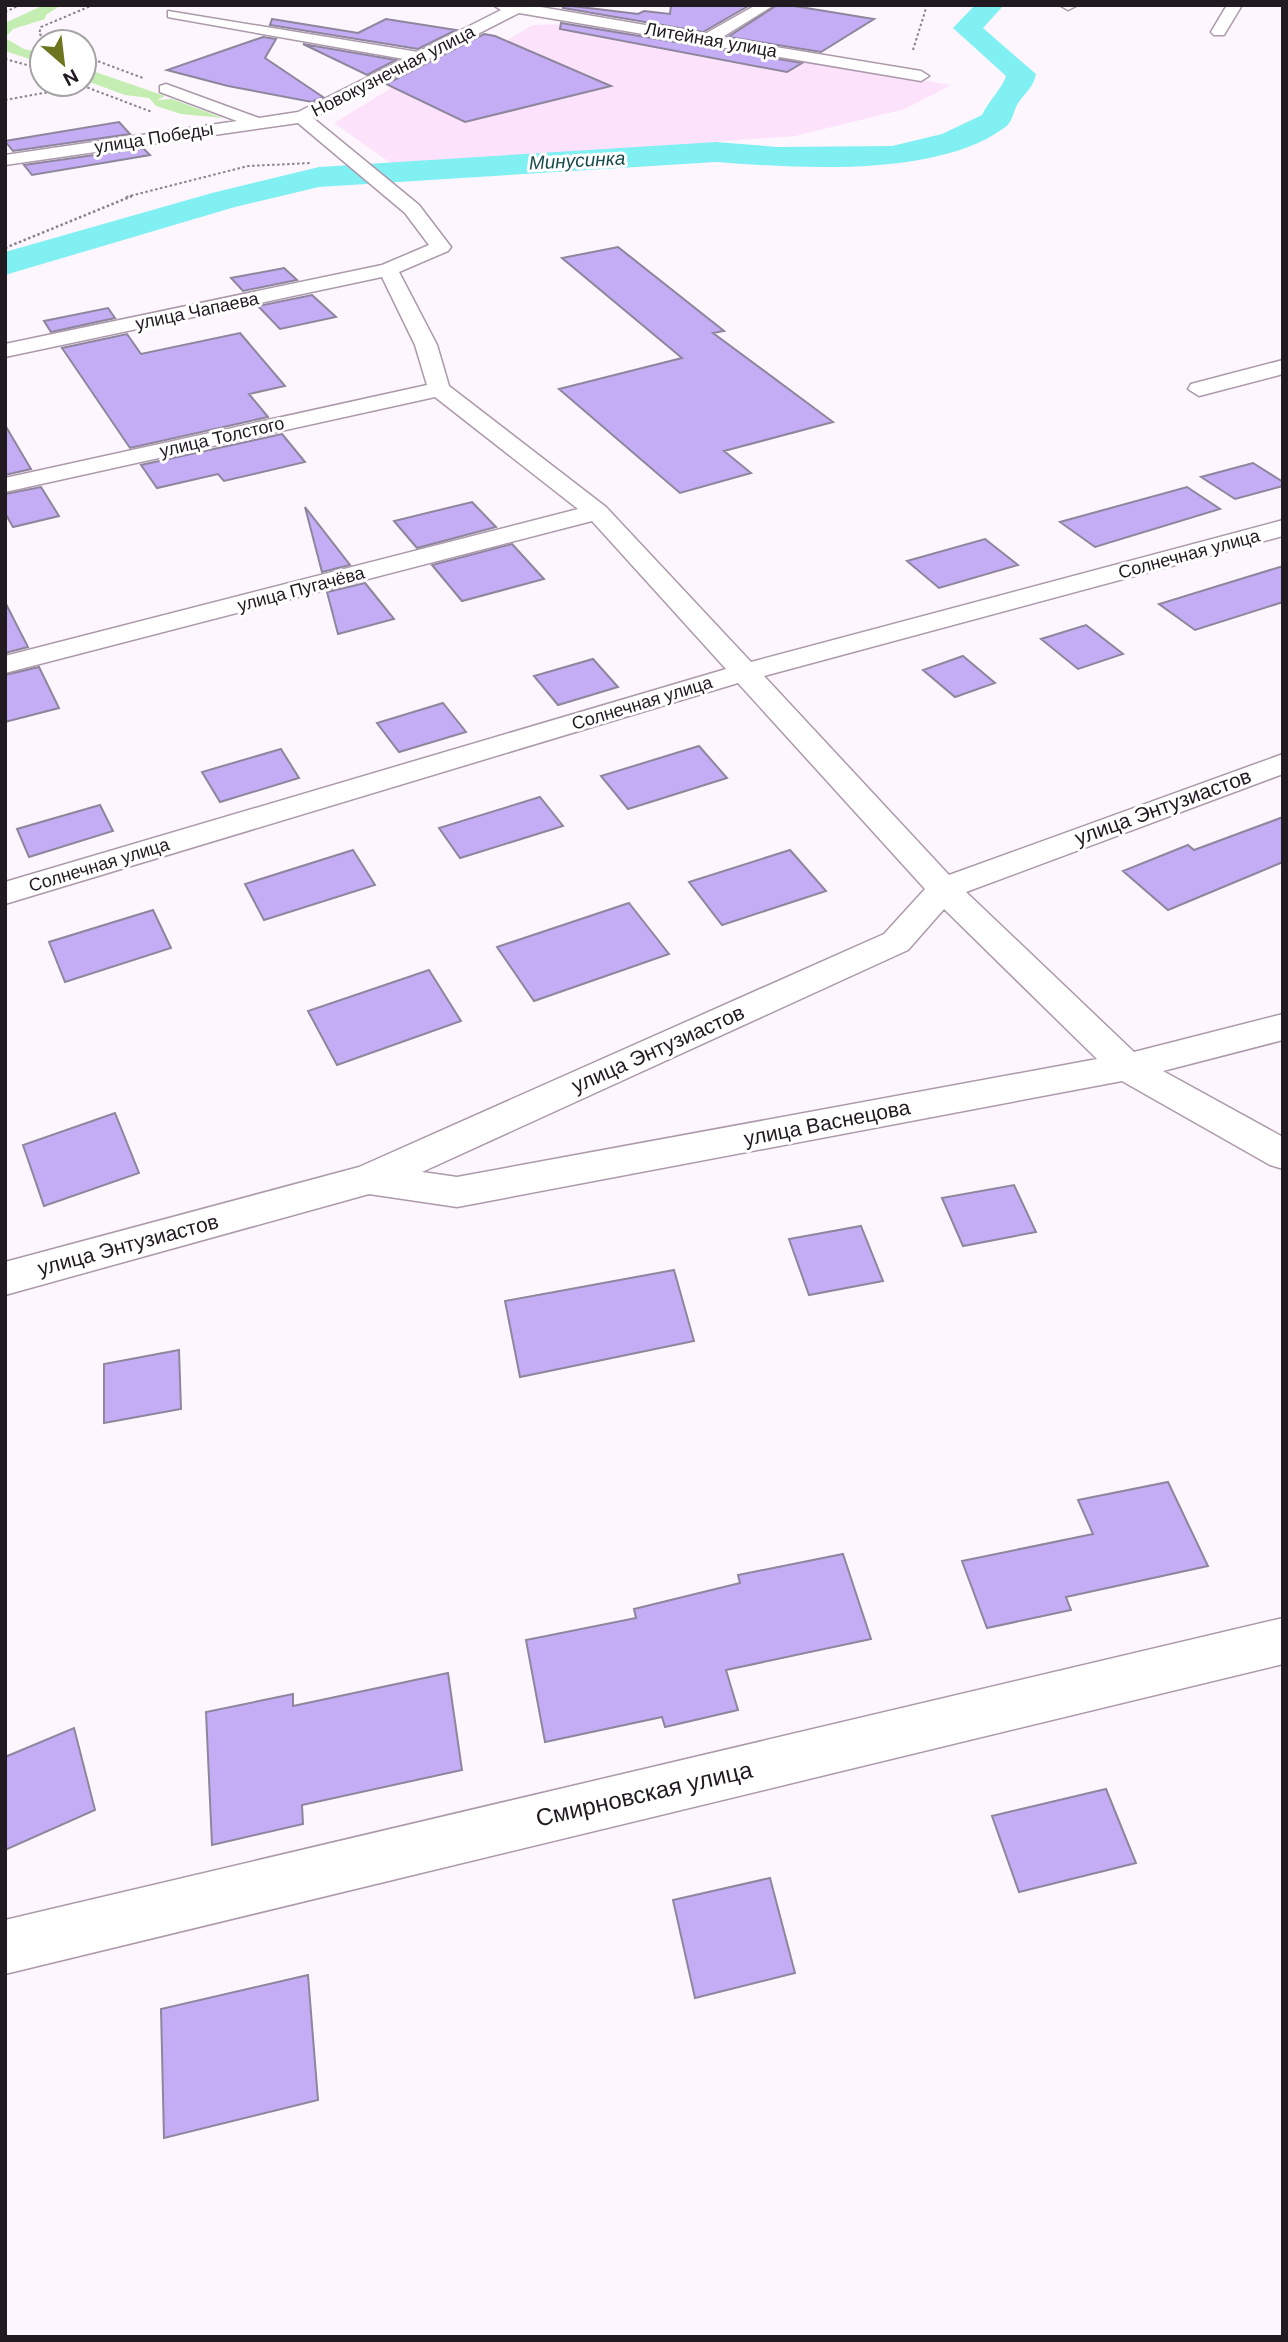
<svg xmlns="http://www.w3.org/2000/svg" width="1288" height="2342" font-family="'DM Sans',sans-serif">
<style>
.built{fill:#fde2fc}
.green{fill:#c4eeb1}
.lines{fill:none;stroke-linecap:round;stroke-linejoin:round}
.river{fill:#80f0f3;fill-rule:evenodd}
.building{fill:#c4adf5;stroke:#8d869c;stroke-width:2}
.minor-casing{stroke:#ac99ab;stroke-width:3}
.path-far1{stroke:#8a838a;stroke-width:2;stroke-dasharray:2.5 2.5;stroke-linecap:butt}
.path{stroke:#8a838a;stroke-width:2.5;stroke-dasharray:2.5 2.5;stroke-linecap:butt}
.minor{fill:#fff;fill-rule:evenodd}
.labels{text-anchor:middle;stroke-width:6;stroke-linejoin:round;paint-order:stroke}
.far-street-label{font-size:18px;fill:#211a21;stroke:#fff}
.far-water-label{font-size:19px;font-style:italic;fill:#184b4c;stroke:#fff}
.street-label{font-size:21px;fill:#211a21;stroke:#fff}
.near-street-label{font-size:24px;fill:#211a21;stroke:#fff}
</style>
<rect width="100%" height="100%" fill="#fef6fe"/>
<!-- built -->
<path class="built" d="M578 24 718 44 951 85 905 109 795 136 395 166 334 123 393 87 472 61 533 25Z"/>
<!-- green -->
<path class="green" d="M44 5H61L46 15 45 19 13 29 5 38 24 49 42 53V63L5 51V23Z
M84 68 165 96 157 100 172 99 223 118 181 114 156 106 149 98 125 95 84 80Z"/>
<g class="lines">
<!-- river -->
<path class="river" d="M975 5H1004L983 28 1036 74C1033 89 1024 93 1017 105 1013 113 1012 123 1004 128 936 178 797 168 716 162L319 187 235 207 5 275V252L212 193 319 167 716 142 778 147 892 146 942 134 982 115C988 102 1003 87 1006 76L953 28Z"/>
</g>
<!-- building -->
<path class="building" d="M564 5 638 14 644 11 670 14 671 5H750L703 32 563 8Z
M777 5H788L874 19 821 52 728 37Z
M272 19 358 33 386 19 456 30 418 49 270 25Z
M561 23 802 63 787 72 560 29Z
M484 34 495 36 611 86 465 122 386 84Z
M263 37 276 39 265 58 323 97 312 102 228 86 167 70Z
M303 44 396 60 367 75Z
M119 122 130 134 13 151 5 141Z
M143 148 150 155 32 175 24 165Z
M618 247 724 331 713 333 833 422 724 451 751 473 680 493 559 389 682 358 562 258Z
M284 268 297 280 243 291 231 278Z
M312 295 336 317 280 329 258 306Z
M108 308 115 318 51 332 44 321Z
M240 333 285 386 249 394 268 417 130 448 62 348 127 334 141 354Z
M5 425 31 469 5 475Z
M282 434 305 462 224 481 218 474 157 488 141 465Z
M1253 463 1283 482V486L1235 499 1201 477Z
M41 487 59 516 13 527 5 513V494Z
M1187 487 1220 509 1095 547 1060 522Z
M472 502 496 527 417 548 394 521Z
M305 507 350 565 322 572Z
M985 539 1018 565 939 588 907 561Z
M512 544 544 579 462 601 432 565Z
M1283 566V602L1195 630 1159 604Z
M365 583 394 619 338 634 327 592Z
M5 602 28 647 5 653Z
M1086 625 1123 654 1078 669 1041 639Z
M963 656 995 683 955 697 923 670Z
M593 659 618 687 558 705 534 676Z
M39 667 59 708 5 722V675Z
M443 703 466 732 399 752 377 723Z
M699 746 727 778 628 809 601 776Z
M281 749 299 778 220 802 202 772Z
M540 797 563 826 460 858 439 828Z
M100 805 113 831 29 857 17 829Z
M1283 817V862L1168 910 1123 871 1188 845 1194 850Z
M353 850 375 885 264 920 245 884Z
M790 850 826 891 722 925 689 882Z
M629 903 669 954 534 1001 497 947Z
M153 910 171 948 65 982 49 942Z
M429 970 461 1021 337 1065 308 1011Z
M115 1113 139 1173 44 1206 23 1145Z
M1014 1185 1036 1232 963 1246 942 1198Z
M861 1226 883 1281 809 1295 789 1239Z
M674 1270 694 1341 520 1377 505 1301Z
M179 1350 181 1409 104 1423V1364Z
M1168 1482 1208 1566 1066 1597 1071 1610 987 1628 962 1561 1093 1534 1078 1500Z
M843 1554 871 1639 726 1670 738 1710 665 1727 662 1717 545 1742 526 1640 636 1618 634 1609 740 1583 738 1575Z
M448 1673 462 1770 302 1805 303 1824 212 1845 206 1712 293 1694V1706Z
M74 1728 95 1810 5 1850V1757Z
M1106 1789 1136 1863 1019 1892 992 1816Z
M770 1878 795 1973 695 1998 673 1900Z
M308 1975 318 2100 164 2138 161 2009Z"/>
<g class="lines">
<!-- minor casing -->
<g class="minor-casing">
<path id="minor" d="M493 5H529L703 35 756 5H774L721 38 921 71 929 76 921 81 519 13 313 118 419 205 451 247 448 251 399 272 437 345 449 386 606 507 751 662 1283 520V536L764 676 949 875 1283 754V774L966 892 1134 1052 1283 1014V1040L1163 1071 1283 1137V1169L1270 1165 1122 1081 457 1207 369 1194 5 1295V1262L359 1167 884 934 925 889 738 683 5 904V882L726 669 592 521 5 673V656L578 509 435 397 5 492V478L427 385 415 345 382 277 5 357V344L382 265 429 245 405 213 298 123 5 165V155L237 121 160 92V86L166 84 259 118 298 112 404 59 173 18 168 17V11L418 52 501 10ZM944 909 1097 1059 457 1177 422 1172 908 950Z
M1078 5 1068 10 1061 6V5Z
M1227 5H1242L1224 35H1214L1211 32Z
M1283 360V374L1199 396 1188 389 1191 384Z
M1283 1618V1664L5 1974V1920Z"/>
</g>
<!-- path-far1 -->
<path class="path-far1" d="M5 12 20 5
M55 42 39 34 41 27 93 5
M913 50 927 5
M84 56 143 78
M5 59 42 69
M78 84 152 112
M5 100 82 86
M126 197 248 166 312 163"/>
<!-- path -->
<path class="path" d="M5 248 132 196"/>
<!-- minor -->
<use href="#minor" class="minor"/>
</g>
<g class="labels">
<!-- far-street labels -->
<g class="far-street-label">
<text transform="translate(711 40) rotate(10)" y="6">Литейная улица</text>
<text transform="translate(393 71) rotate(-27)" y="6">Новокузнечная улица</text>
<text transform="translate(154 138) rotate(-9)" y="6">улица Победы</text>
<text transform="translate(197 311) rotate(-12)" y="6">улица Чапаева</text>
<text transform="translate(222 437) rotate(-13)" y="6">улица Толстого</text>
<text transform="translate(1189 554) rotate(-15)" y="6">Солнечная улица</text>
<text transform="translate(301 589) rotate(-15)" y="6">улица Пугачёва</text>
<text transform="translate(642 703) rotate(-17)" y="6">Солнечная улица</text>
<text transform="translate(99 865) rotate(-17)" y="6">Солнечная улица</text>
</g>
<!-- far-water labels -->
<g class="far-water-label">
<text transform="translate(577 160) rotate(-3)" y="7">Минусинка</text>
</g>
<!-- street labels -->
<g class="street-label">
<text transform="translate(1163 807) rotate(-20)" y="7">улица Энтузиастов</text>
<text transform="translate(658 1049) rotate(-24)" y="7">улица Энтузиастов</text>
<text transform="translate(827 1123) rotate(-11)" y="7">улица Васнецова</text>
<text transform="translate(128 1245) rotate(-15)" y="7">улица Энтузиастов</text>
</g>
<!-- near-street labels -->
<g class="near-street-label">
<text transform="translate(644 1794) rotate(-13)" y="8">Смирновская улица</text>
</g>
</g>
<!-- border -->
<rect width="1288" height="2342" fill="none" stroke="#211a21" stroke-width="14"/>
<!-- north arrow -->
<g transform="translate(63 63) rotate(152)"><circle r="33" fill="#ffffff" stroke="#a6a3a6" stroke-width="2"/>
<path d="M0-5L12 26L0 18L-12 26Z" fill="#6d751e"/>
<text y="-10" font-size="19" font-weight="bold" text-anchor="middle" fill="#211a21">N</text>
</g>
</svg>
